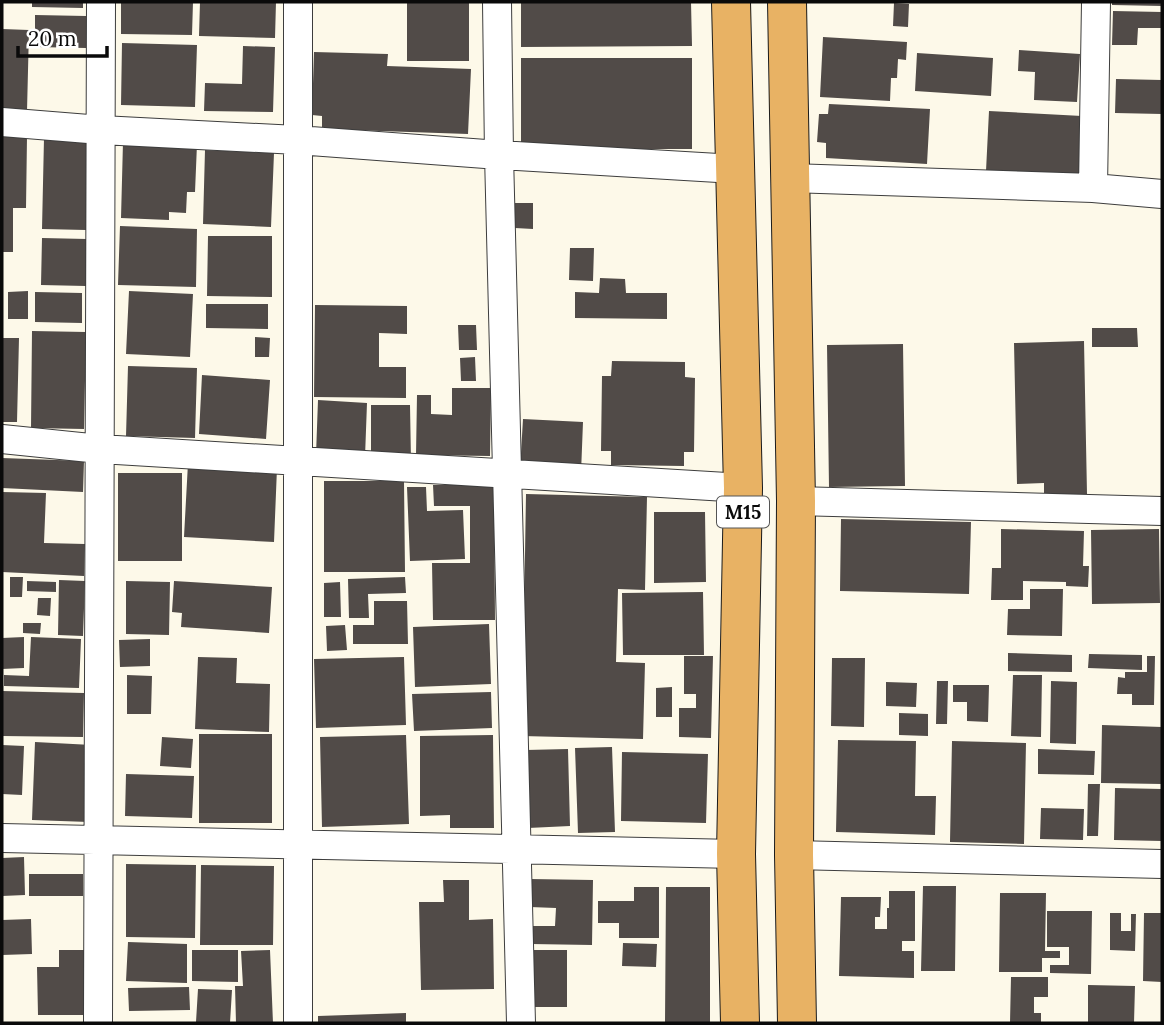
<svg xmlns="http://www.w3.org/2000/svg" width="1164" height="1025" font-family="Lora,serif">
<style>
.building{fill:#514b48}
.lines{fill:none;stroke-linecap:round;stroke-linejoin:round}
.minor-casing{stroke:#3d3d3d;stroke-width:30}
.trunk-casing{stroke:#1b1b1b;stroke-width:40}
.minor{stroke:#fff;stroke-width:28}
.trunk{stroke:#e8b264;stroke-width:38}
.labels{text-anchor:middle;stroke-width:7;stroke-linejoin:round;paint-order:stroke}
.shield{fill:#fff;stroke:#545454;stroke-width:2}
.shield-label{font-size:19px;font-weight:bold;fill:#0a0a0a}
</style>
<rect width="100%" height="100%" fill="#fdf9e9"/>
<!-- building -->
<path class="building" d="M32 2H83V8L32 7Z
M121 2H193L192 35 121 34Z
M200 2H276L275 38 199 36Z
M407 2H469V61H407Z
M521 2H691L692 46 521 47Z
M1112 2H1162V6L1112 5Z
M894 3 909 4 908 27 893 26Z
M1113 11 1162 12V28H1138L1137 45H1112Z
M35 15 86 16V48L35 47Z
M2 29 29 30 27 111 2 110Z
M823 37 907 42 906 60 898 59 897 78H891L890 101 820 97Z
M122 43 197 45 195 107 121 105Z
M243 46 275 47 273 112 204 111 205 83 242 84Z
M1019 50 1080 54 1077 102 1034 100 1035 72 1018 71Z
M314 52 388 54 387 66 471 69 468 134 322 129V116L312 115Z
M917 53 993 58 991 96 915 91Z
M521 58H692V149H521Z
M1116 79 1162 80V114L1115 113Z
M829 104 930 109 927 164 826 158V143L817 142 819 114H828Z
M989 111 1082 116 1079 176 986 171Z
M2 136 27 137 26 208H13V252H2Z
M44 138 88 140 86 230 42 229Z
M123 142 197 144 195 192H187L186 213 169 212V220L121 218Z
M205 150 274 153 271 227 203 224Z
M515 203H533V229L515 228Z
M120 226 197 229 196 287 118 285Z
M208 236H272V297L207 296Z
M42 238 87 239 86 286 41 285Z
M570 248H594L593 281 569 280Z
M600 278 625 279 626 293H667V319L575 318V292L599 293Z
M28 291V319H8V292Z
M129 291 193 294 190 357 126 354Z
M35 292 82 293V323L35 322Z
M206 304H268V329L206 328Z
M315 305 407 306V334L379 333V367H406V398L314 397Z
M458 325H476L477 350H459Z
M1092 328H1137L1138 347H1092Z
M32 331 86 332 84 429 31 428Z
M255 337 270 338 269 357H255Z
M2 338H19L17 422H2Z
M1084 341 1087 494 1044 495V483L1017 484 1014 343Z
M903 344 905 486 829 487 827 345Z
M475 357 476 381H461L460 358Z
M612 361 685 362V377L695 378 694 452H684V466L611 465V451H601L602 376H611Z
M128 366 197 368 195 438 126 436Z
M202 375 270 380 266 439 199 434Z
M452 388H491L490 456 416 455 417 395H431V414L452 415Z
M318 400 367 403 365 457 316 455Z
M371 405H410L411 461H371Z
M523 419 583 422 581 473 520 470Z
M2 458 84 461 83 492 2 488Z
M188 463 277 468 274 542 184 537Z
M118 473H182V561H118Z
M324 481H404L405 572H324Z
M433 485H494L495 620H433L432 563H470V506H434Z
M407 487H426L427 511 463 510 465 559 410 561Z
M2 492 46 493 44 543 85 544 84 576 2 572Z
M526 494 647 497 645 590 618 589 616 662 645 663 643 739 522 736Z
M654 512H705L706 582 654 583Z
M841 519 971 522 969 594 840 591Z
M1001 529 1084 531 1083 566H1089L1088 587 1066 586V582L1023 581V600H991L992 568H1001Z
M1159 529 1160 603 1092 604 1091 530Z
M10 577H23L22 597H10Z
M405 577 406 593 368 594 369 618H349L348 579Z
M59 580 85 581 83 636 58 635Z
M27 581 56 582V592L27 591Z
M126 581 170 582 169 635 126 634Z
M174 581 272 587 269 633 181 627 182 613 172 612Z
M340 582 341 617H324V583Z
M1030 589H1063L1062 636 1007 635 1008 609H1030Z
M703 592 704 655H623L622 593Z
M38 598H51L50 616 37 615Z
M374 601H407L408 644H353V625H374Z
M23 623H41L40 634 23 633Z
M489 624 491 684 415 687 413 627Z
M345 625 347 650 327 651 326 626Z
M24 637V668L2 669V638Z
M31 637 81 639 79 688 4 686V675L29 676Z
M150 639V666L120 667 119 640Z
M1008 653 1072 655V672L1008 671Z
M1089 654 1142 655V670L1088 668Z
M684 656H713L711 738 679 737V708H696V694H684Z
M1147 656H1155L1154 705H1132V694H1117L1118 677 1125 678V672H1147Z
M198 657 237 658 236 683 270 684 269 732 195 729Z
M404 657 406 725 316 728 314 659Z
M832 658H865L864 727 831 726Z
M127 675 152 676 151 714H127Z
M1013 675H1042L1041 737 1011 736Z
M937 681H948L947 724H936Z
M1051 681 1077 682 1076 744 1050 743Z
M886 682 917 683 916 707 886 706Z
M953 685H989L988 722 967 721V702H953Z
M672 687V717H656V688Z
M2 691 84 693 83 737 2 736Z
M491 692 492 728 414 731 412 694Z
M899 713 928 714V736L899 735Z
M1102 725 1162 727V784L1101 783Z
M199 734H272V823H199Z
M406 735 409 824 322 827 320 737Z
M493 735 494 828H450V815L420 816V736Z
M162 737 193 739 191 768 160 766Z
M838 740 916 741 915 796H936L935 835 836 832Z
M952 741 1026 743 1024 844 950 842Z
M35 742 92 745 89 822 32 820Z
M2 745 24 746 22 795 2 794Z
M612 747 615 832 578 833 575 748Z
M568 749 570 826 528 828 526 750Z
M1038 749 1095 751 1094 775 1038 774Z
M622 752 708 754 706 823 621 821Z
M126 774 194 776 192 818 125 816Z
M1088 784H1100L1098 836H1087Z
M1115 788 1162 789V841L1114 840Z
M1041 808 1084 809 1083 840 1040 839Z
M24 857 25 895 2 896V858Z
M126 864 196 865 195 938 126 937Z
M201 865 274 866 273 945H200Z
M29 874H83V896H29Z
M530 879 593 880 592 945 531 944 532 926H555L556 908 530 907Z
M443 880H469V920L493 919 494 989 421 990 419 902H444Z
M923 886H956L955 971H921Z
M634 887H659V938H619V923H598V901H634Z
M666 887H710V1023H665Z
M889 891H915V941H902V951H914V978L839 976 841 897H881L880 917H875V929H887V908H889Z
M1000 893H1046L1045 951H1060V958H1042V972H999Z
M1047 911H1092L1091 974 1050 973V965H1069V947H1047Z
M1110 913H1121V931H1131V914H1136L1135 951 1110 950Z
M1144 913H1162V982L1143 981Z
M31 919 32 954 2 955V920Z
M128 942 187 944V983L126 981Z
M623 943 657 944 656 967 622 966Z
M59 950H87V1015H38L37 967H59Z
M192 950H238V982L192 981Z
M270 950 273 1023H236L235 986H243L241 951Z
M532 950H567V1007H532Z
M1011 977H1048V997H1034V1013H1041V1023H1010Z
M1088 985 1135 986 1134 1023H1088Z
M189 987 190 1010 129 1011 128 988Z
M198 989 232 990 230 1023 196 1022Z
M406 1013V1023H318V1016Z"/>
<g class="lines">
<!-- minor casing -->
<g class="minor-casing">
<path id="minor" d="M298 2V1023
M497 2 499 155 521 1023
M2 122 101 130 297 140 499 155 735 169
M790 178 1093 188 1162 194
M1093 188 1096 2
M2 439 100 449 743 488
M796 501 1162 511
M2 838 736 854
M794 855 1162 864
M98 1023 101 2"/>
</g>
<!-- trunk casing -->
<g class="trunk-casing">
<path id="trunk" d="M731 2 743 488 736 854 740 1023
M787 2 796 501 794 855 797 1023"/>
</g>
<!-- minor -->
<use href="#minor" class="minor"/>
<!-- trunk -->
<use href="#trunk" class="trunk"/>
</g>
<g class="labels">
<!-- shield labels -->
<rect class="shield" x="717" y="496.5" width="52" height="31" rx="5"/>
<g class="shield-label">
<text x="743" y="519">M15</text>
</g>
</g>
<!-- border -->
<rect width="1164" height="1025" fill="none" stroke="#0a0a0a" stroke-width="7"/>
<!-- scale -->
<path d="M18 46v10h89v-10" fill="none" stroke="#0a0a0a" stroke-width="3.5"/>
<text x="28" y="46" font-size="21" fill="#0a0a0a" stroke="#ffffff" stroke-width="5" paint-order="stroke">20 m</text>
</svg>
